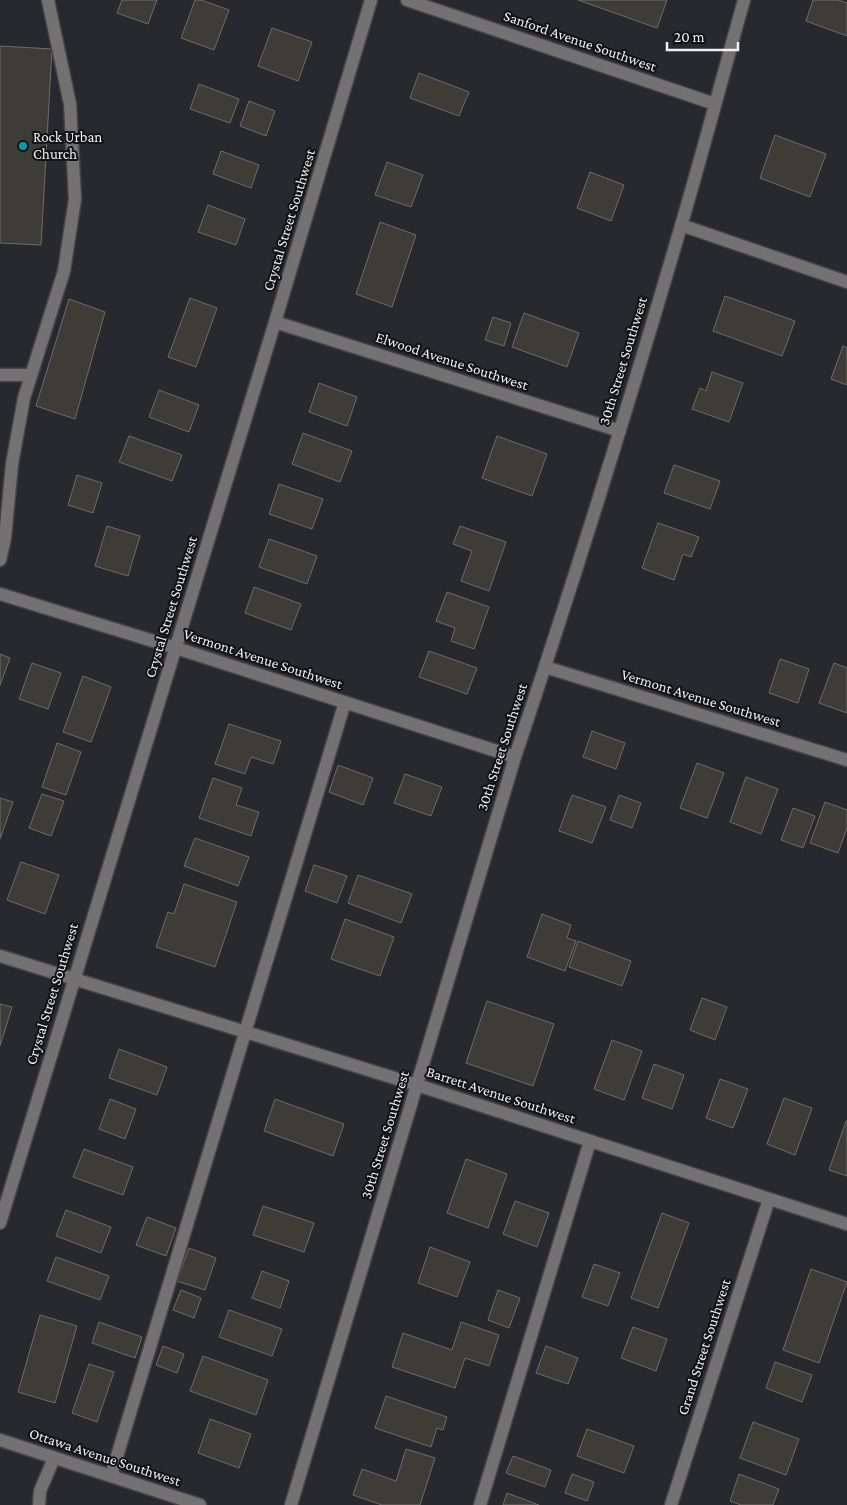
<svg xmlns="http://www.w3.org/2000/svg" width="847" height="1505" font-family="'Crimson Pro',serif">
<style>
.building{fill:#3e3c37;stroke:#6f6c67}
.lines{fill:none;stroke-linecap:round;stroke-linejoin:round}
.minor-casing{stroke:#44454a;stroke-width:15}
.minor{stroke:#747172;stroke-width:12}
.culture-dot{fill:#0f9aa8;stroke:#111214;stroke-width:2}
.labels{text-anchor:middle;stroke-width:4;stroke-linejoin:round;paint-order:stroke}
.street-label{font-size:15px;fill:#eff0f3;stroke:#111214}
.poi-label{font-size:15px;fill:#eff0f3;stroke:#111214;text-anchor:start}
</style>
<rect width="100%" height="100%" fill="#28292e"/>
<!-- building -->
<path class="building" d="M122 0H157L148 24 117 13Z
M195 0H201L229 10 214 50 181 38Z
M578 0H667L657 28Z
M813 0H838L847 3V36L806 21Z
M272 28 312 42 298 81 258 66Z
M0 46 52 49 41 245 0 243Z
M419 73 469 92 459 116 410 98Z
M199 84 239 99 230 123 190 109Z
M249 101 275 111 266 136 240 126Z
M775 135 826 154 810 197 760 178Z
M221 151 259 165 251 188 213 174Z
M387 162 423 175 411 207 375 195Z
M590 172 624 185 611 221 577 208Z
M208 205 245 219 236 245 198 232Z
M380 222 416 235 392 307 356 294Z
M725 296 795 321 782 356 713 331Z
M190 298 217 308 196 367 168 357Z
M69 299 105 312 75 419 36 406Z
M524 313 579 333 567 367 512 347Z
M493 317 511 323 504 346 485 340Z
M843 346 847 348V385L831 379Z
M712 372 743 383 729 422 692 409 700 388 706 391Z
M319 383 357 397 347 426 309 412Z
M159 390 199 405 189 432 149 417Z
M303 433 352 451 340 482 292 464Z
M129 436 182 455 172 481 119 462Z
M497 436 547 454 532 496 482 478Z
M674 465 720 481 710 509 664 493Z
M77 475 102 483 93 513 68 505Z
M279 484 323 499 312 529 269 514Z
M658 523 699 537 691 557 683 554 674 580 642 568Z
M107 526 140 536 128 576 95 566Z
M460 526 506 542 489 591 461 581 472 551 453 544Z
M269 539 317 556 307 584 259 567Z
M254 587 301 604 291 630 245 613Z
M447 592 489 607 474 649 451 641 455 628 436 621Z
M429 651 477 668 467 694 419 677Z
M0 654 10 658 0 685Z
M780 659 809 669 798 703 769 693Z
M32 663 61 673 48 709 19 699Z
M834 663 847 668V713L819 703Z
M83 676 111 687 91 742 63 732Z
M229 724 281 741 273 764 251 757 245 774 215 764Z
M592 731 625 743 616 769 583 757Z
M57 743 81 752 66 795 42 787Z
M697 763 724 773 707 818 680 808Z
M338 765 373 778 363 805 329 792Z
M405 774 442 787 431 816 394 803Z
M746 777 778 789 761 834 730 822Z
M213 778 242 788 236 805 259 812 251 836 199 818Z
M42 794 64 801 51 836 29 828Z
M572 795 606 807 592 843 559 831Z
M619 795 641 803 632 828 610 820Z
M0 798 13 802 0 839Z
M825 802 847 810V828L838 853 810 843Z
M793 808 815 816 803 848 781 840Z
M195 838 249 857 238 886 184 866Z
M21 862 59 875 45 914 7 900Z
M314 865 347 876 337 903 305 891Z
M358 875 412 894 401 923 348 903Z
M184 884 237 902 215 967 156 947 168 912 174 914Z
M542 914 571 925 567 938 576 941 565 971 527 957Z
M345 919 394 937 380 976 331 959Z
M578 941 631 961 622 986 569 967Z
M702 998 727 1007 715 1040 690 1030Z
M487 1001 554 1024 533 1086 466 1063Z
M0 1004 12 1007 0 1046Z
M612 1040 642 1051 624 1100 594 1089Z
M119 1049 167 1067 157 1095 109 1078Z
M654 1064 684 1075 672 1109 642 1098Z
M720 1079 748 1089 733 1128 706 1118Z
M784 1098 812 1108 795 1155 767 1144Z
M110 1099 136 1109 125 1139 99 1129Z
M275 1099 344 1124 333 1156 264 1131Z
M846 1121H847V1176L829 1170Z
M84 1149 133 1167 123 1195 73 1177Z
M466 1159 507 1174 488 1228 447 1213Z
M515 1201 549 1213 537 1247 503 1234Z
M263 1206 314 1223 304 1252 253 1235Z
M66 1210 111 1227 101 1253 56 1236Z
M662 1213 689 1223 658 1308 631 1298Z
M147 1217 176 1228 166 1256 136 1245Z
M430 1247 470 1262 457 1297 418 1283Z
M189 1248 216 1258 205 1290 177 1281Z
M56 1257 109 1276 100 1300 47 1281Z
M594 1264 620 1273 608 1306 582 1297Z
M811 1269 847 1282 819 1363 783 1350Z
M262 1271 289 1281 280 1308 252 1298Z
M181 1290 201 1298 194 1318 173 1310Z
M498 1290 520 1298 509 1328 488 1320Z
M229 1310 282 1329 272 1356 219 1337Z
M40 1315 77 1326 55 1403 18 1392Z
M99 1322 142 1337 135 1358 92 1343Z
M461 1322 499 1335 489 1366 465 1358 455 1388 392 1367 403 1333 452 1350Z
M633 1327 667 1339 656 1371 621 1358Z
M163 1346 184 1354 177 1373 156 1365Z
M546 1346 578 1358 568 1384 536 1373Z
M203 1356 268 1380 256 1415 190 1391Z
M775 1362 812 1375 802 1402 766 1388Z
M89 1364 114 1372 97 1422 72 1413Z
M386 1396 447 1417 443 1430 437 1428 431 1447 375 1428Z
M210 1419 251 1434 239 1468 198 1453Z
M753 1422 799 1439 786 1475 740 1458Z
M587 1429 634 1446 624 1473 577 1456Z
M406 1449 435 1458 420 1505H382L353 1495 362 1469 396 1481Z
M513 1456 551 1470 545 1487 506 1473Z
M572 1474 594 1482 587 1501 565 1493Z
M739 1474 779 1489 773 1505H741L730 1501Z
M507 1493 539 1505H503Z"/>
<g class="lines">
<!-- minor casing -->
<g class="minor-casing">
<path id="minor" d="M407 0 715 104
M681 225 847 282
M275 322 620 431
M0 375H31
M0 560 5 538 12 464 24 398 64 271 75 199 70 104 48 0
M0 594 176 648 515 757
M545 667 847 760
M0 956 417 1085 847 1224
M0 1223 275 322 371 0
M0 1440 200 1505
M111 1476 345 702
M39 1505 40 1491 54 1458
M291 1505 515 757C574 581 629 404 681 226 703 151 723 75 744 0
M480 1505 590 1141
M671 1505 769 1199"/>
</g>
<!-- minor -->
<use href="#minor" class="minor"/>
</g>
<!-- markers -->
<circle class="culture-dot" cx="23" cy="146" r="5"/>
<g class="labels">
<!-- street labels -->
<g class="street-label">
<text transform="translate(580 41) rotate(19)" y="5">Sanford Avenue Southwest</text>
<text transform="translate(289 220) rotate(-73)" y="5">Crystal Street Southwest</text>
<text transform="translate(452 361) rotate(18)" y="5">Elwood Avenue Southwest</text>
<text transform="translate(623 361) rotate(-73)" y="5">30th Street Southwest</text>
<text transform="translate(171 607) rotate(-73)" y="5">Crystal Street Southwest</text>
<text transform="translate(263 659) rotate(18)" y="5">Vermont Avenue Southwest</text>
<text transform="translate(701 698) rotate(17)" y="5">Vermont Avenue Southwest</text>
<text transform="translate(502 747) rotate(-72)" y="5">30th Street Southwest</text>
<text transform="translate(52 994) rotate(-73)" y="5">Crystal Street Southwest</text>
<text transform="translate(501 1095) rotate(18)" y="5">Barrett Avenue Southwest</text>
<text transform="translate(385 1135) rotate(-73)" y="5">30th Street Southwest</text>
<text transform="translate(704 1347) rotate(-72)" y="5">Grand Street Southwest</text>
<text transform="translate(105 1457) rotate(18)" y="5">Ottawa Avenue Southwest</text>
</g>
<!-- poi labels -->
<g class="poi-label">
<text x="33" y="142">Rock Urban<tspan x="33" dy="17">Church</tspan></text>
</g>
</g>
<!-- scale -->
<path d="M667 42v8h71v-8" fill="none" stroke="#eff0f3" stroke-width="2.5"/>
<text x="674" y="42" font-size="15" fill="#eff0f3" stroke="#111214" stroke-width="4" paint-order="stroke">20 m</text>
</svg>
